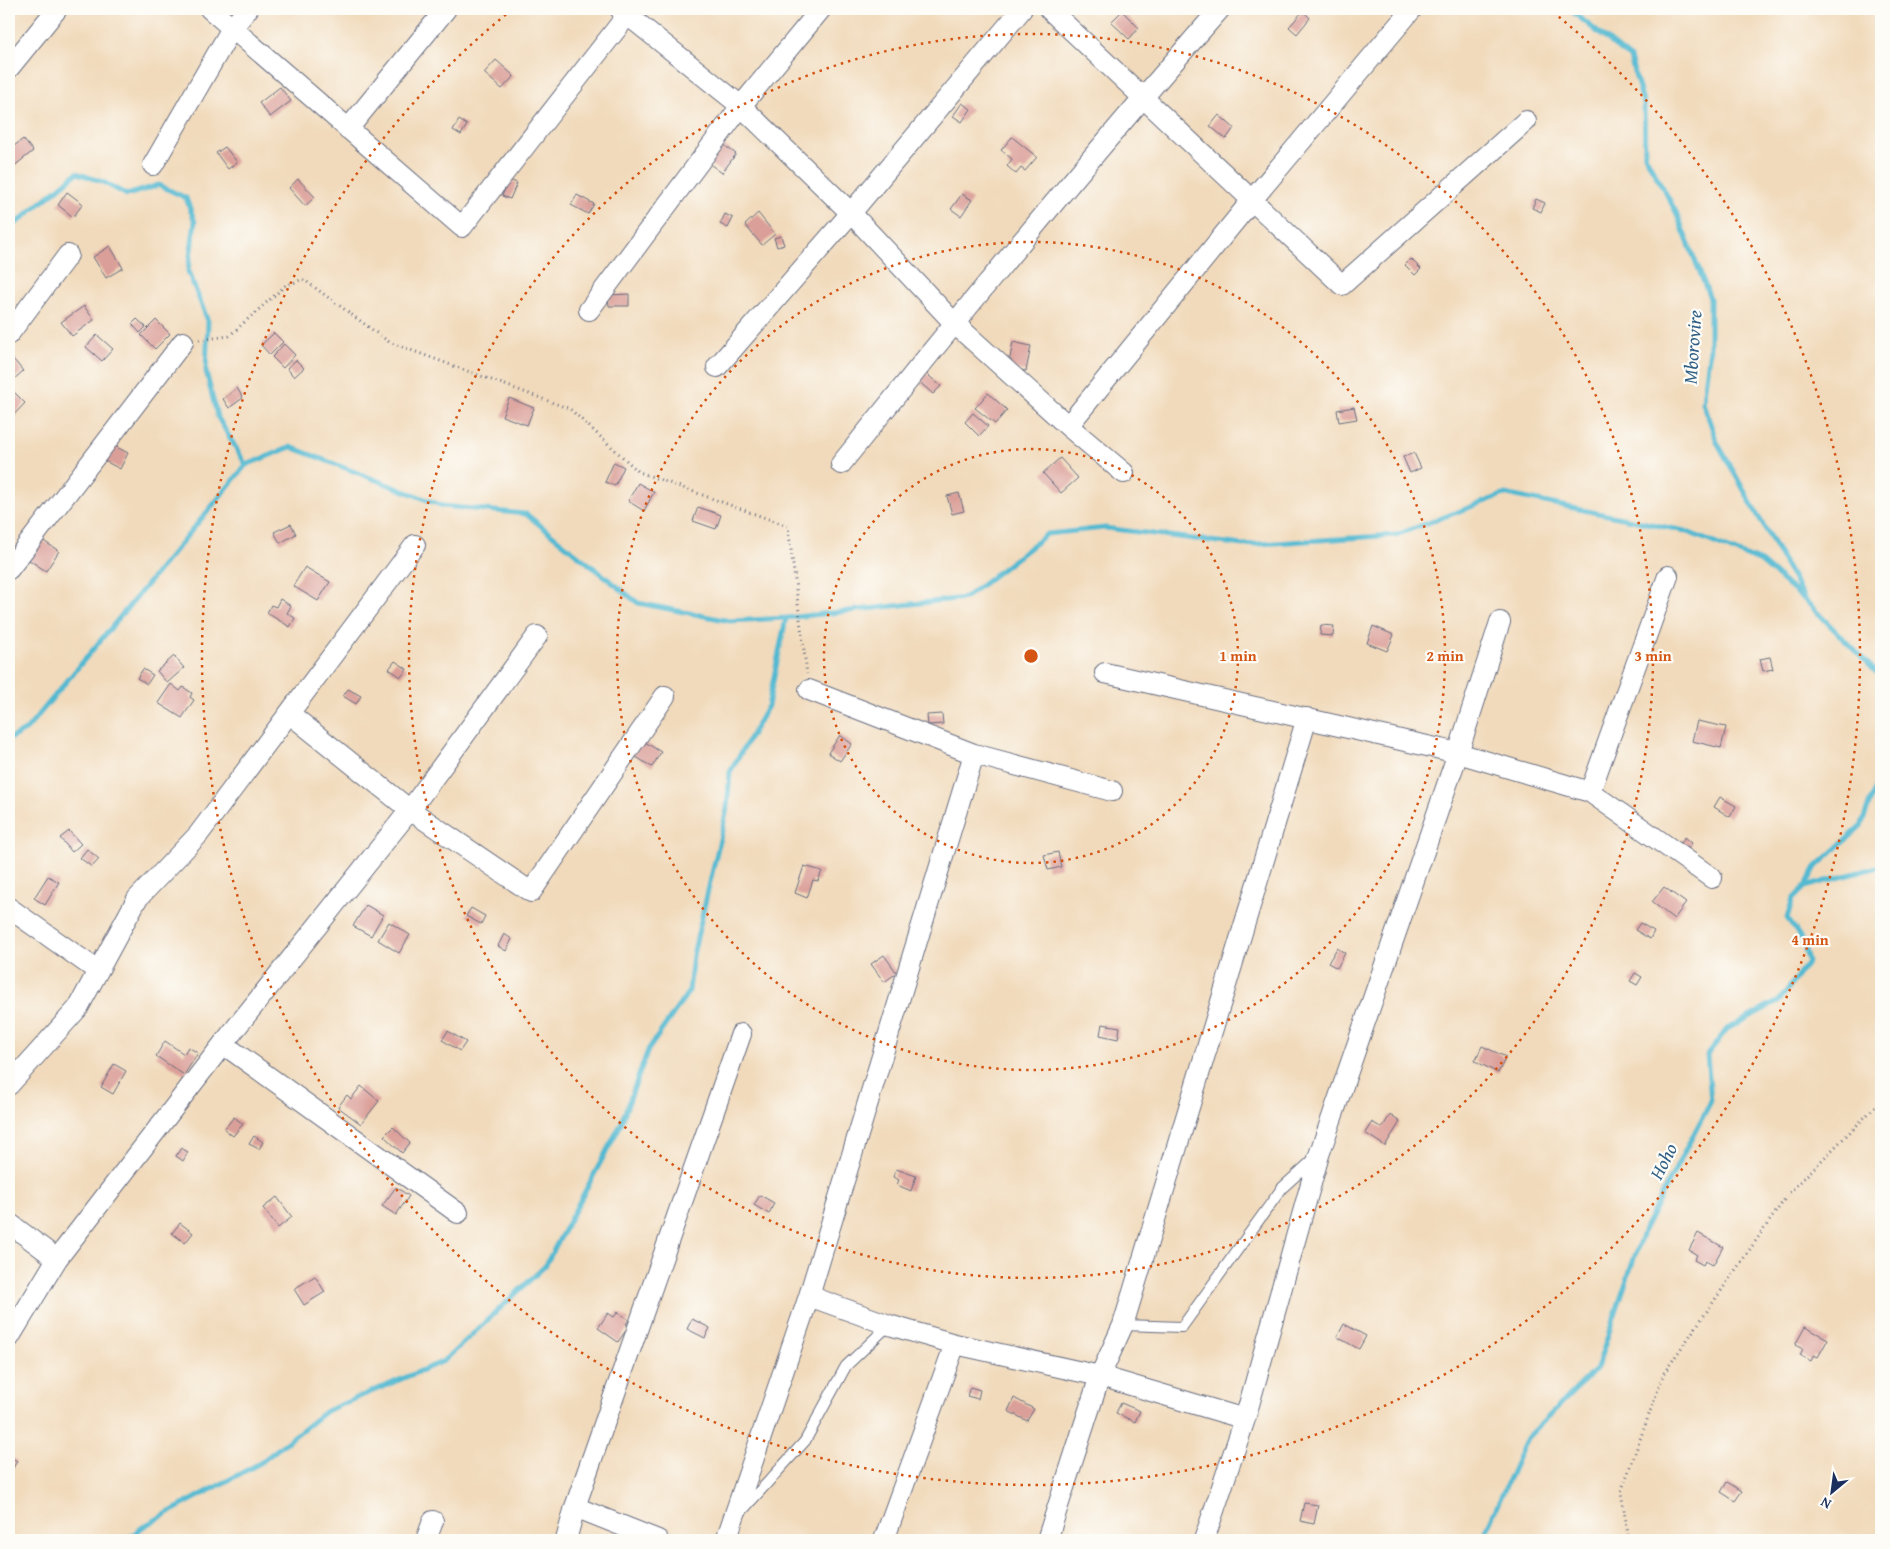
<svg xmlns="http://www.w3.org/2000/svg" width="1890" height="1549" font-family="'Gentium Book Plus',serif">
<style>
.lines{fill:none;stroke-linecap:round;stroke-linejoin:round}
.stream{stroke:#53b9d1;stroke-width:5}
.building{fill:#db9f99}
.service-casing{stroke:#666b7f;stroke-width:12}
.minor-casing{stroke:#666b7f;stroke-width:22}
.path{stroke:#666b7f;stroke-width:3;stroke-dasharray:1 4;stroke-linecap:butt}
.service{stroke:#fff;stroke-width:10}
.minor{stroke:#fff;stroke-width:20}
.ring{fill:none;stroke:#d45514;stroke-width:2.5;stroke-dasharray:2.5 5}
.labels{text-anchor:middle;stroke-width:4.5;stroke-linejoin:round;paint-order:stroke}
.water-label{font-size:19px;font-style:italic;fill:#2f5f86;stroke:#fdfcf7}
.centre{fill:#d45514;stroke:#fdfcf7;stroke-width:2.5}
.ring-label{font-size:15px;text-anchor:middle;font-weight:bold;fill:#d45514;stroke:#fdfcf7;stroke-width:4.5;stroke-linejoin:round;paint-order:stroke}
</style>
<rect width="100%" height="100%" fill="#fdfcf7"/>
<filter id="ink" filterUnits="userSpaceOnUse"><feTurbulence type="fractalNoise" baseFrequency=".02" numOctaves="2"/><feDisplacementMap in="SourceGraphic" scale="10" xChannelSelector="R" yChannelSelector="G"/><feConvolveMatrix kernelMatrix="1 2 1 2 8 2 1 2 1" color-interpolation-filters="sRGB"/></filter>
<filter id="wash" filterUnits="userSpaceOnUse"><feTurbulence type="fractalNoise" baseFrequency=".0096" numOctaves="4" result="noise"/><feDisplacementMap in="SourceGraphic" scale="20" xChannelSelector="R" yChannelSelector="G"/><feGaussianBlur stdDeviation="1.12" result="paint"/><feColorMatrix in="noise" values="0 0 0 0 0 0 0 0 0 0 0 0 0 0 0 0 0 1.4 0 .05"/><feComposite in="paint" operator="in"/></filter>
<g filter="url(#wash)">
<rect width="100%" height="100%" fill="#f1dabb"/>
<g class="lines">
<!-- stream -->
<path class="stream" d="M1569 9 1630 58 1644 105 1645 155 1676 212 1710 298V348L1703 403 1717 442 1805 600 1881 677
M9 229 77 173 103 182 127 195 159 185 186 198 195 222 188 271 208 321 206 371 217 416 246 465
M9 739 27 729 246 465 291 447 443 506 526 514 638 603 730 621 786 618 965 598 1047 534 1105 528 1243 545 1396 535 1505 494 1685 531 1761 562 1805 600
M1805 887 1816 867 1861 826 1881 773
M126 1540 144 1526 260 1463 326 1411 444 1361 545 1266 620 1126 648 1050 689 991 693 955 727 809 730 772 768 706 786 618
M1482 1540 1527 1438 1597 1368 1644 1229 1711 1101 1707 1055 1727 1029 1779 1001 1808 962 1803 941 1787 918 1793 899 1805 887 1881 866"/>
</g>
<g id="blocks">
<!-- building -->
<path class="building" d="M1122 11 1139 28 1129 39 1111 22Z
M1303 11 1310 18 1297 34 1289 27Z
M496 60 514 76 502 89 484 73Z
M280 87 291 101 270 117 259 103Z
M962 103 971 109 962 122 953 116Z
M1219 115 1234 128 1226 139 1210 126Z
M459 120 467 125 461 135 453 130Z
M1012 137 1037 157 1025 171 1021 168 1016 174 1007 166 1012 159 1001 150Z
M23 139 33 151 13 167 9 161V150Z
M724 145 736 154 722 173 710 164Z
M225 147 237 162 228 169 216 153Z
M298 179 315 197 305 206 289 188Z
M509 180 517 183 510 199 502 196Z
M67 192 83 204 73 217 58 205Z
M962 194 972 200 961 216 951 209Z
M577 195 594 204 588 214 571 205Z
M1536 199 1545 203 1541 212 1532 208Z
M758 213 775 234 762 245 745 225Z
M725 214 733 218 728 228 720 224Z
M781 236 784 245 777 247 774 238Z
M110 246 123 268 106 278 93 257Z
M1411 259 1421 269 1415 275 1405 265Z
M629 294V306H609L608 295Z
M84 306 94 320 72 336 61 322Z
M137 319 146 327 140 333 132 324Z
M156 320 170 334 155 349 141 335Z
M274 333 283 342 270 355 261 345Z
M97 335 113 349 102 361 86 347Z
M1013 342 1031 346 1026 371 1008 368Z
M284 344 295 355 283 368 272 357Z
M9 354 23 371 11 382 9 379Z
M296 360 304 368 294 377 287 368Z
M923 371 941 386 933 394 916 379Z
M237 388 243 398 229 408 223 399Z
M13 391 25 403 11 418 9 416V395Z
M988 393 1007 410 995 424 975 408Z
M509 398 534 408 527 425 502 416Z
M1354 407 1357 419 1339 422 1337 410Z
M973 413 988 426 979 436 965 422Z
M107 442 128 453 120 469 99 458Z
M1414 453 1421 468 1410 473 1403 457Z
M1060 458 1078 478 1061 493 1043 473Z
M614 462 624 467 615 486 605 482Z
M638 483 654 492 644 511 628 501Z
M959 493 964 511 952 514 947 496Z
M698 507 721 515 716 529 693 521Z
M291 524 296 534 280 543 274 532Z
M42 540 59 551 46 571 29 560Z
M305 567 330 582 318 601 293 586Z
M280 599 291 606 287 613 295 618 290 627 267 613 271 605 276 607Z
M1321 625 1334 626 1333 636 1320 635Z
M1373 626 1394 635 1387 651 1367 643Z
M174 656 184 668 167 683 157 671Z
M1770 657 1773 669 1763 671 1760 659Z
M395 661 407 669 401 677 389 669Z
M143 669 153 675 147 684 137 678Z
M171 684 180 691 183 687 192 693 190 697 194 700 182 718 158 703Z
M348 689 361 696 356 704 343 696Z
M942 714 943 724 928 725 927 715Z
M1697 721 1726 727 1721 748 1692 741Z
M840 735 852 744 840 761 828 753Z
M643 741 661 752 652 767 633 755Z
M1720 797 1736 806 1730 817 1714 807Z
M69 831 81 844 72 852 60 838Z
M1685 837 1692 843 1685 853 1678 847Z
M87 849 99 859 92 867 80 858Z
M1058 852 1061 867 1048 870 1044 855Z
M804 866 822 871 818 881 813 880 807 898 795 893Z
M48 876 59 882 45 905 34 898Z
M1664 887 1686 903 1674 919 1652 902Z
M366 905 383 915 371 936 353 926Z
M471 908 485 916 481 924 466 916Z
M389 922 410 935 399 953 378 940Z
M1640 923 1654 931 1650 939 1635 930Z
M504 934 512 939 506 951 498 946Z
M1337 948 1345 953 1337 968 1328 963Z
M884 955 897 973 884 982 871 964Z
M1635 973 1642 977 1637 985 1630 981Z
M1102 1024 1120 1027 1118 1039 1100 1035Z
M448 1031 466 1042 460 1051 442 1040Z
M165 1041 184 1054 188 1047 198 1053 184 1075 156 1056Z
M1482 1046 1506 1057 1498 1073 1475 1061Z
M114 1064 126 1071 113 1094 101 1087Z
M361 1086 379 1101 361 1124 338 1107 347 1095 351 1099Z
M1390 1115 1400 1122 1385 1146 1365 1133 1372 1122 1382 1128Z
M234 1117 243 1124 233 1136 224 1129Z
M393 1127 410 1143 402 1153 384 1136Z
M254 1136 263 1142 259 1149 249 1144Z
M181 1148 188 1152 183 1161 176 1156Z
M896 1169 916 1176 911 1191 897 1185 899 1180 893 1177Z
M396 1187 409 1196 396 1215 382 1206Z
M760 1195 774 1203 769 1214 754 1205Z
M277 1197 292 1217 278 1228 263 1208Z
M180 1223 193 1233 185 1243 172 1233Z
M1698 1233 1723 1247 1713 1265 1705 1261 1703 1265 1694 1260 1697 1255 1689 1250Z
M315 1276 325 1292 304 1305 294 1289Z
M618 1312 629 1320 626 1324 629 1326 618 1342 598 1328 608 1313 614 1317Z
M692 1319 710 1328 705 1338 687 1329Z
M1344 1324 1366 1336 1359 1349 1337 1337Z
M1805 1327 1828 1339 1818 1357 1814 1355 1811 1361 1800 1355 1803 1349 1795 1345Z
M970 1387 980 1390 978 1399 967 1396Z
M1014 1398 1034 1409 1027 1421 1008 1411Z
M1121 1403 1140 1411 1135 1422 1116 1413Z
M9 1456 17 1461 9 1475Z
M1727 1482 1742 1491 1735 1501 1721 1492Z
M1304 1503 1318 1505 1314 1524 1300 1521Z"/>
</g>
</g>
<g filter="url(#ink)">
<use href="#blocks" fill-opacity="0" stroke="#666b7f" stroke-width="1"/>
<g class="lines">
<!-- service casing -->
<g class="service-casing">
<path id="service" d="M1123 1325 1182 1327 1282 1188 1314 1159
M741 1512 805 1441 846 1366 889 1325"/>
</g>
<!-- minor casing -->
<g class="minor-casing">
<path id="minor" d="M210 9 462 227 632 9
M620 9 741 106 851 213 954 323 1068 426 1124 473
M1049 9 1342 285 1526 121
M9 68 57 9
M348 129 446 9
M153 165 232 28 248 9
M589 310 741 106 821 9
M9 334 68 255
M717 367 851 213 1022 9
M1068 426 1252 200 1412 9
M841 464C964 310 1090 157 1220 9
M9 569 183 342
M1105 673 1458 753 1590 792 1712 878
M809 690 974 754 1112 791
M290 714 410 810 531 892 665 696
M1590 792 1668 576
M9 908 98 971
M223 1044 458 1213
M9 1085 78 1008 137 899 198 835 415 545
M9 1223 57 1259
M809 1296 889 1325 955 1344 1100 1376 1245 1419
M9 1338 57 1259 223 1044 410 810 537 636
M575 1507 658 1540
M426 1540 433 1521
M566 1540 575 1507 741 1034
M726 1540 809 1296 974 754
M884 1540 955 1344
M1047 1540 1100 1376 1123 1325 1307 718
M1204 1540 1245 1419 1319 1155 1458 753 1500 622"/>
</g>
<!-- path -->
<path class="path" d="M199 340 229 336 285 286 303 279 389 342 570 409 639 472 788 526 807 674
M1629 1540 1621 1492 1664 1373 1789 1193 1881 1101"/>
<!-- service -->
<use href="#service" class="service"/>
<!-- minor -->
<use href="#minor" class="minor"/>
</g>
</g>
<!-- distance rings -->
<g class="ring">
<circle cx="1031" cy="656" r="207"/>
<circle cx="1031" cy="656" r="414"/>
<circle cx="1031" cy="656" r="622"/>
<path d="M1553 12A829 829 0 1 1 509 12"/>
</g>
<g class="labels">
<!-- water labels -->
<g class="water-label">
<text transform="translate(1692 347) rotate(-86)" y="7">Mborovire</text>
<text transform="translate(1663 1161) rotate(-63)" y="7">Hoho</text>
</g>
</g>
<circle cx="1031" cy="656" r="8" class="centre"/>
<g class="ring-label">
<text x="1238" y="661">1 min</text>
<text x="1445" y="661">2 min</text>
<text x="1653" y="661">3 min</text>
<text x="1810" y="945">4 min</text>
</g>
<!-- margin -->
<rect width="1890" height="1549" fill="none" stroke="#fdfcf7" stroke-width="30"/>
<!-- north arrow -->
<g transform="translate(1832 1492) rotate(209)" stroke="#fdfcf7" stroke-width="4" paint-order="stroke">
<path d="M0-4L9 19L0 12L-9 19Z" fill="#1b2f5e"/>
<text y="-8" font-size="14" font-weight="bold" text-anchor="middle" fill="#1b2f5e">N</text>
</g>
</svg>
